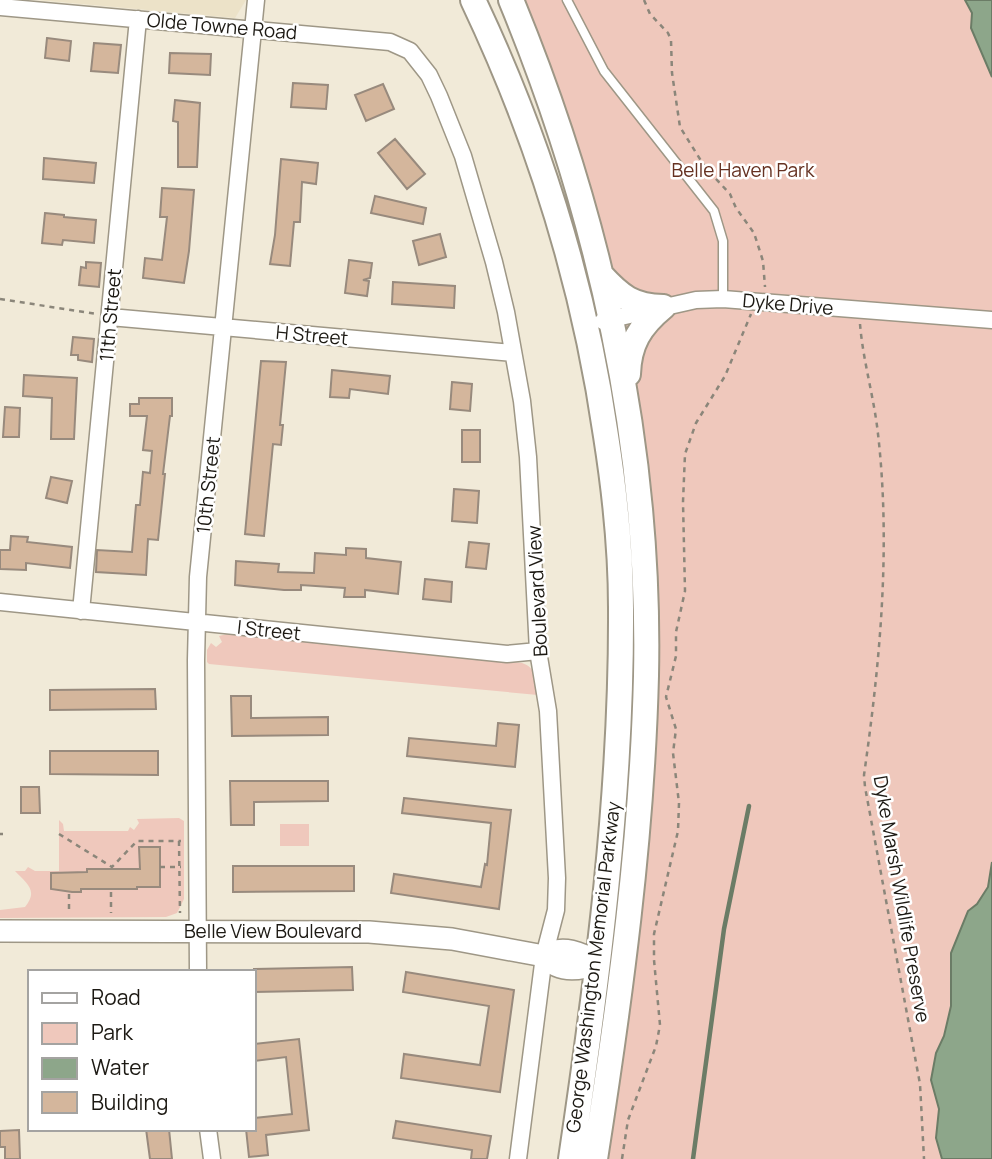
<svg xmlns="http://www.w3.org/2000/svg" width="992" height="1159" font-family="Manrope,sans-serif">
<style>
.built{fill:#ece2c8}
.green{fill:#efc8bc}
.water{fill:#8da68a;stroke:#6b7c66;stroke-width:2}
.lines{fill:none;stroke-linecap:round;stroke-linejoin:round}
.stream{stroke:#6b7c66;stroke-width:4.5}
.building{fill:#d4b69c;stroke:#988a7d;stroke-width:2}
.lane-casing{stroke:#9e9786;stroke-width:11}
.street-casing{stroke:#9e9786;stroke-width:19}
.secondary-casing{stroke:#9e9786;stroke-width:24}
.primary-casing{stroke:#9e9786;stroke-width:28}
.path{stroke:#8b867a;stroke-width:2.5;stroke-dasharray:5 5;stroke-linecap:butt}
.lane{stroke:#fff;stroke-width:8}
.street{stroke:#fff;stroke-width:16}
.secondary{stroke:#fff;stroke-width:21}
.primary{stroke:#fff;stroke-width:24}
.labels{text-anchor:middle;stroke-width:5;stroke-linejoin:round;paint-order:stroke}
.street-label{font-size:19px;fill:#1c1913;stroke:#fff}
.park-label{font-size:19px;fill:#653121;stroke:#fff}
</style>
<rect width="100%" height="100%" fill="#f1ead8"/>
<!-- built -->
<path class="built" d="M38 0H246L235 18Z"/>
<!-- green -->
<path class="green" d="M508 0H992V1159H591L655 690 610 319Z
M227 634 522 663C536 667 537 682 538 695L209 664 207 662V650L211 643 216 647 222 642 219 636Z
M179 818 184 821V899L177 913 166 917 0 918V910L25 907C39 890 26 883 15 871H25L28 867 35 871H59V820L63 824 64 831H128L130 827 134 830 139 823 137 819Z
M280 824H309V846H280Z"/>
<!-- water -->
<path class="water" d="M965 0H992V77L971 28 972 13Z
M992 862V1159H942L936 1138 939 1109 931 1080 936 1053 944 1036 951 1006V953L968 911 977 904 988 887Z"/>
<g class="lines">
<!-- stream -->
<path class="stream" d="M693 1159 724 929 749 806"/>
</g>
<!-- building -->
<path class="building" d="M47 38 71 41 69 61 45 58Z
M94 43 121 45 118 73 91 71Z
M170 53 211 54 210 75 169 73Z
M293 83 328 85 326 109 291 107Z
M383 84 394 109 366 121 355 95Z
M175 100 200 103 197 167H178V122L173 121Z
M395 139 425 174 407 189 378 153Z
M44 158 96 163 94 183 43 179Z
M281 159 318 163 316 184 302 182 300 222H294L290 266 270 264 275 235Z
M162 188 194 190 189 251 184 283 143 278 145 258 162 260 167 217H160Z
M375 196 426 208 423 224 371 213Z
M45 213 64 215V217L96 220 94 243 63 240 62 245 42 243Z
M440 234 446 257 419 265 413 241Z
M349 260 372 263 370 278 363 280 369 281 367 296 345 293Z
M86 262 101 263 99 287 79 285 81 267 86 268Z
M393 282 455 286 454 308 392 304Z
M73 337 94 339 92 362 78 360V355H71Z
M261 361 286 362 280 425H283L281 445 273 444 264 536 245 534Z
M332 370 390 376 388 394 350 389 349 398 330 397Z
M24 375 77 378 74 439H51L52 398 23 396Z
M452 382 472 384 470 411 450 409Z
M139 398H172V416H170L163 474H165L158 540 148 539 146 575 96 572 97 550 132 552 136 505H140L143 472 150 473 152 451 143 450 147 416H130V404H139Z
M5 407 20 408 19 437H3Z
M462 430H480V462H462Z
M51 477 72 481 67 503 46 498Z
M454 489 479 491 477 523 452 521Z
M11 536 28 537 27 542 72 547 70 568 26 563V570L0 569V550H10Z
M469 542 489 544 486 569 466 567Z
M346 548 366 549V558L401 562 398 594 365 590V597H344L345 588 301 585V590H284L235 585 236 561 279 564 278 572 314 573 315 553 346 555Z
M425 579 452 582 451 602 423 599Z
M155 689 156 709 50 710V690Z
M231 696H251V718L328 717V735L232 736Z
M498 723 519 725 515 767 407 756 409 738 496 746Z
M50 751H158V775L50 774Z
M230 781H328V801L254 802V825H231Z
M21 787H39L40 813H21Z
M404 798 511 810 499 909 391 893 394 874 481 887 485 864 487 865 491 823 402 813Z
M139 847H160V887H137V889H81V892H72L51 889V873L87 872V869H140Z
M233 866H354V891L233 892Z
M352 967 353 990 254 992V969Z
M406 972 514 990 500 1092 401 1078 404 1054 480 1065 489 1006 403 992Z
M299 1039 309 1130 266 1135 268 1155 249 1157 246 1129H254V1118L292 1114 286 1057 254 1061V1044Z
M396 1121 491 1136 487 1159H471L472 1150 393 1138Z
M146 1129H169L172 1159H150Z
M19 1130 20 1159H5V1147H0V1131Z"/>
<g class="lines">
<!-- lane casing -->
<g class="lane-casing">
<path id="lane" d="M567 0 604 71 714 211 723 241V299"/>
</g>
<!-- street casing -->
<g class="street-casing">
<path id="street" d="M0 7 390 42 410 51 429 75 439 96 463 156 494 262 506 312 522 401 528 457 538 651 548 711 557 878 556 910 544 956 518 1159
M110 317 513 353
M603 321 696 300 723 299 992 320
M0 602 507 654 538 651
M81 611 138 19
M198 972 196 660 198 577 256 0
M208 1129 212 1159"/>
</g>
<!-- secondary casing -->
<g class="secondary-casing">
<path id="secondary" d="M0 931 369 932 452 939 544 956C559 973 578 971 598 963
M544 956C562 944 582 953 598 963"/>
</g>
<!-- primary casing -->
<g class="primary-casing">
<path id="primary" d="M473 0C539 139 584 284 606 436 615 493 621 551 621 608 622 793 598 977 571 1159
M511 0C599 213 651 445 646 676 642 838 620 999 595 1159
M601 275C621 297 633 306 663 307
M628 374C629 344 640 326 663 307"/>
</g>
<!-- path -->
<path class="path" d="M644 0 650 14 668 33 671 40 672 73 680 127 705 167 730 194 736 208 754 233 763 261 765 287
M0 299 97 314
M860 324C863 361 874 397 878 434 891 548 880 662 864 775L865 787 920 1084 924 1159
M0 834H3
M59 834 112 867 137 841H181
M179 841 180 913
M160 867H181
M111 892V913
M69 894V913
M622 1159 628 1120 656 1046 660 1025 654 960V934L678 831 679 803 673 753 676 729 666 697 676 656V632L685 591 683 502 685 454 696 423 725 376 751 314"/>
<!-- lane -->
<use href="#lane" class="lane"/>
<!-- street -->
<use href="#street" class="street"/>
<!-- secondary -->
<use href="#secondary" class="secondary"/>
<!-- primary -->
<use href="#primary" class="primary"/>
</g>
<g class="labels">
<!-- street labels -->
<g class="street-label">
<text transform="translate(222 26) rotate(5)" y="7">Olde Towne Road</text>
<text transform="translate(788 304) rotate(5)" y="7">Dyke Drive</text>
<text transform="translate(110 315) rotate(-85)" y="7">11th Street</text>
<text transform="translate(312 335) rotate(5)" y="7">H Street</text>
<text transform="translate(208 485) rotate(-84)" y="7">10th Street</text>
<text transform="translate(537 591) rotate(-93)" y="7">Boulevard View</text>
<text transform="translate(269 630) rotate(6)" y="7">I Street</text>
<text transform="translate(902 899) rotate(80)" y="7">Dyke Marsh Wildlife Preserve</text>
<text x="273" y="938">Belle View Boulevard</text>
<text transform="translate(593 967) rotate(-83)" y="7">George Washington Memorial Parkway</text>
</g>
<!-- park labels -->
<g class="park-label">
<text x="743" y="177">Belle Haven Park</text>
</g>
</g>
<!-- legend -->
<rect x="28" y="970" width="228" height="161" fill="#ffffff" stroke="#a4a3a1" stroke-width="2"/>
<rect x="42" y="993" width="35" height="10" fill="#ffffff" stroke="#a4a3a1" stroke-width="2"/>
<text x="91" y="1005" font-size="21" fill="#1c1913">Road</text>
<rect x="42" y="1023" width="35" height="21" fill="#efc8bc" stroke="#a4a3a1" stroke-width="2"/>
<text x="91" y="1040" font-size="21" fill="#1c1913">Park</text>
<rect x="42" y="1058" width="35" height="21" fill="#8da68a" stroke="#a4a3a1" stroke-width="2"/>
<text x="91" y="1075" font-size="21" fill="#1c1913">Water</text>
<rect x="42" y="1092" width="35" height="21" fill="#d4b69c" stroke="#a4a3a1" stroke-width="2"/>
<text x="91" y="1110" font-size="21" fill="#1c1913">Building</text>
</svg>
